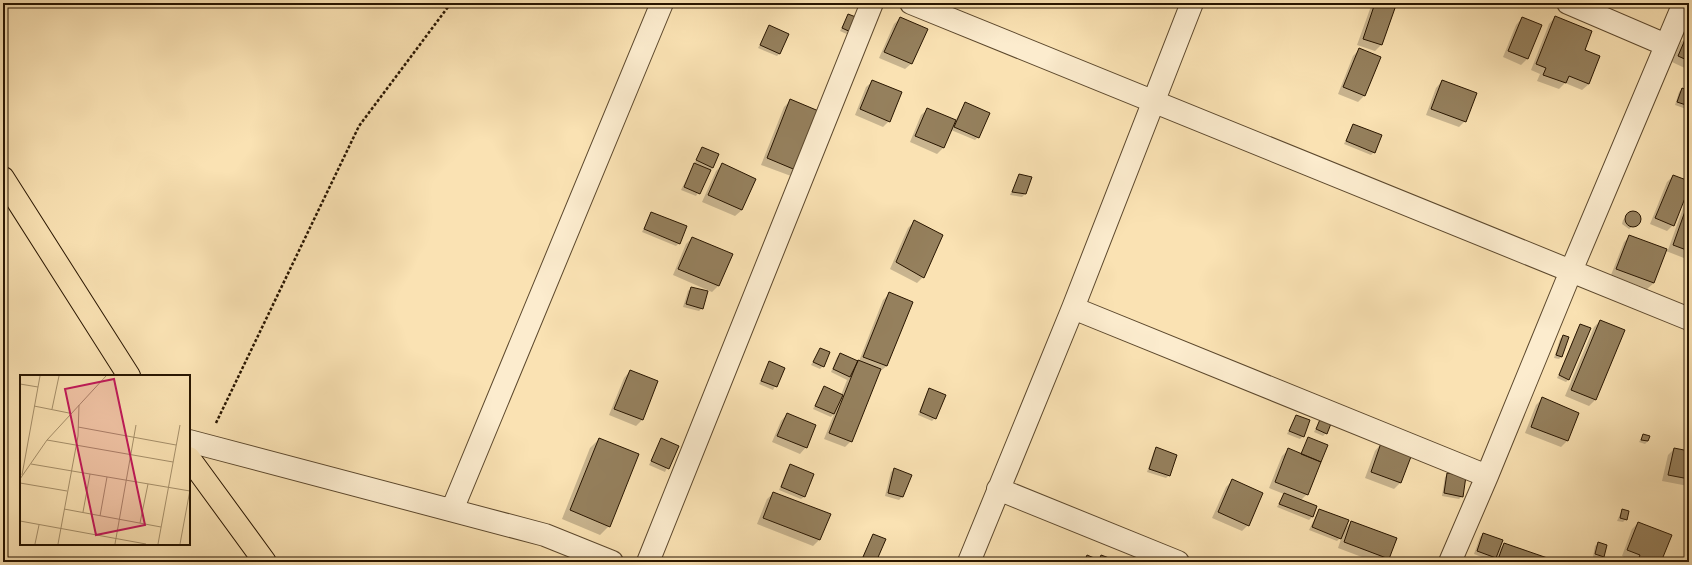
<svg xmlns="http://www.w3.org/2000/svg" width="1692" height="565" font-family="'Old Standard TT',serif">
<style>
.shadow{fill:#0003}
.building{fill:#95805d;stroke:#281500}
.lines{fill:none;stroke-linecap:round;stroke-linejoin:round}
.minor-casing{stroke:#5c482d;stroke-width:24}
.trunk-casing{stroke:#281500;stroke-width:24}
.path{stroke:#281500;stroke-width:2.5;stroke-dasharray:3 2;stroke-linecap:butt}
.minor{stroke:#fcecce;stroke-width:22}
.trunk{stroke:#fae2b3;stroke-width:22}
.inset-road{fill:none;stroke:#a6906b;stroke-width:1}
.view{fill:#c2185b;fill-opacity:0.15;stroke:#c2185b;stroke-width:2}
.inset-edge{fill:none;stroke:#281500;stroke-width:2}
</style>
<rect width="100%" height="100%" fill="#fae2b3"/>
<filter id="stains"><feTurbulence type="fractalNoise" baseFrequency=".005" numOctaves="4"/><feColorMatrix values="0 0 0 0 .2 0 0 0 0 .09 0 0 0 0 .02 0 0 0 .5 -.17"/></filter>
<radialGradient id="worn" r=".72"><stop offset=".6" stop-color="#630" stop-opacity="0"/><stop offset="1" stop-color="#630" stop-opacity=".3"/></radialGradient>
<!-- shadow -->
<path class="shadow" d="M1375 3H1378L1381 45 1375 51 1357 45 1370 9Z
M848 15 851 36 840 31Z
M1555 17 1584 51 1589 84 1582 90 1565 83 1559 89 1537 81 1540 74 1531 70 1549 24Z
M900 18 912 63 905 69 879 58 894 24Z
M1522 18 1527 59 1521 65 1503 57 1516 25Z
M769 27 780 53 777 56 758 48Z
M1688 36H1689V70L1672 62 1681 42Z
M1359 50 1379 58 1364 96 1358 102 1338 94 1353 56Z
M873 81 889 121 883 127 855 115 866 87Z
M1442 81 1465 121 1459 127 1426 115 1436 88Z
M1682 89 1689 92V110L1675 105 1679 92Z
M791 100 820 112 791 176 761 165 784 107Z
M965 103 978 137 975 140 951 130 943 148 937 154 910 142 921 115 928 109 955 121Z
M1353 125 1374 152 1371 155 1344 144Z
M702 148 713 167 696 196 681 190Z
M722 165 755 179 742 210 735 216 702 202 716 171Z
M1019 175 1025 194 1022 197 1010 195Z
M1673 176 1689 182V185L1673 225 1667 231 1650 224 1667 182Z
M1689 197V260L1666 251 1654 283 1647 289 1611 275 1624 242 1630 236 1668 250 1686 200Z
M1631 212 1637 214 1640 217 1639 222 1629 229 1622 224 1623 220Z
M651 213 679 243 676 246 642 232Z
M914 222 923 277 917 283 890 269 908 228Z
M692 238 718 286 712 292 673 275 686 244Z
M691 288 702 308 699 311 683 307 688 291Z
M889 294 912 303 887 366 879 372 851 441 845 447 824 439 834 414 831 417 813 409 824 387 841 395 847 380 831 372 837 357 840 354 857 362 859 361 883 300Z
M1600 321 1624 331 1595 400 1589 406 1565 396 1594 327Z
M1581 325 1569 379 1566 382 1557 378 1578 328Z
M1563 336 1562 356 1559 359 1554 358 1560 339Z
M820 349 823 366 820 369 811 365Z
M769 363 784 368 773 390 759 384Z
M630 371 657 382 642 420 636 426 609 415 624 378Z
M930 389 935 418 932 421 918 415 927 392Z
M1542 399 1578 413 1567 441 1561 447 1525 433 1536 405Z
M787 414 806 447 800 454 772 442 781 421Z
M1296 416 1303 436 1300 439 1287 434Z
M1321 418 1326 433 1323 436 1314 432Z
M1643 435 1648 441 1645 444 1639 442Z
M599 439 609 526 600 535 562 519 590 448Z
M1308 439 1307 494 1301 500 1312 517 1309 520 1277 507 1284 494 1269 488 1282 456 1289 449 1300 454Z
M661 440 677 446 665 472 649 465Z
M1381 444 1410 455 1400 483 1394 489 1365 478 1375 451Z
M1157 448 1169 475 1166 478 1147 472 1154 451Z
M1674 449 1689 452 1688 486 1662 481 1668 455Z
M790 466 804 497 801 499 779 490 787 469Z
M894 469 911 475 902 497 899 500 885 496 891 472Z
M1448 474 1462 496 1459 499 1442 496 1445 477Z
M1232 481 1248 525 1242 531 1212 518 1226 487Z
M774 493 829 515 819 540 813 546 757 524 767 499Z
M1319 510 1344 530 1351 522 1388 558 1384 562H1375L1338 548 1342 536 1337 541 1309 530Z
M1622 510 1626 519 1623 522 1617 521Z
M1638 523 1660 562H1634L1622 556 1632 529Z
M1483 534 1498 551 1504 544 1556 562H1494L1496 557 1492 561 1474 554 1480 537Z
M873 535 884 540 875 562H865L861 560Z
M1598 543 1603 556 1600 559 1593 557 1595 546Z
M1087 556 1097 560 1101 556 1117 562H1081Z"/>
<!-- building -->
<path class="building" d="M1375 3H1381L1395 8 1382 45 1363 39Z
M848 14 861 19 855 34 842 28Z
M1555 16 1592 31 1585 50 1600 56 1589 84 1569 76 1566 83 1543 75 1546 68 1536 64Z
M900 17 928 29 912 64 884 52Z
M1522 17 1542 25 1528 59 1508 51Z
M769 25 789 34 780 54 760 45Z
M1687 35H1689V61L1678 56Z
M1359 48 1381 57 1365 96 1343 87Z
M872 80 902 92 890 122 860 109Z
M1442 80 1477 93 1466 122 1431 109Z
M1682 88 1689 91V106L1677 102Z
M790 99 821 112 798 171 767 158Z
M965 102 990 113 979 138 954 127Z
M927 108 956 120 944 148 915 136Z
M1353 124 1382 135 1375 153 1346 141Z
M702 147 719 154 713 168 696 160Z
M694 163 711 170 700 194 684 187Z
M722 163 756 179 742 210 708 195Z
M1019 174 1032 177 1026 194 1012 192Z
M1673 175 1689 181V188L1674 226 1655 218Z
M1689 200V251L1673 245Z
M1625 219a8 8 0 1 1 16 0a8 8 0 1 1-16 0Z
M651 212 687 226 680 244 644 229Z
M914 220 943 235 924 278 896 262Z
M1629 235 1667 249 1654 283 1616 269Z
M692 237 733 254 719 286 678 269Z
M691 287 708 291 703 309 686 304Z
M889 292 913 302 887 366 863 357Z
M1600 320 1625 330 1596 400 1571 390Z
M1580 324 1591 328 1569 380 1559 375Z
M1563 335 1569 337 1562 357 1556 355Z
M820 348 830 352 824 367 813 362Z
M840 353 858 361 850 377 833 369Z
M858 360 881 369 852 442 829 433Z
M769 361 785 368 777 387 761 381Z
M630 370 658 381 643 420 614 409Z
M824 386 843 395 834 414 815 406Z
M929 388 946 395 936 419 920 412Z
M1542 397 1579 413 1568 441 1531 427Z
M787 413 816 425 807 448 777 436Z
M1296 415 1310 420 1304 437 1289 431Z
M1321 417 1332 421 1327 434 1316 429Z
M1643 434 1650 436 1648 441 1641 440Z
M1308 437 1328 445 1321 462 1301 454Z
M599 438 639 454 610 527 570 510Z
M661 438 679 446 669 469 651 461Z
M1381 443 1412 454 1401 483 1371 472Z
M1156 447 1177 455 1170 476 1149 469Z
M1288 448 1321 462 1308 495 1275 482Z
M1674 448 1689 451V479L1668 475Z
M790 464 814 474 805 497 781 487Z
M894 468 912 475 903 497 888 493Z
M1447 473 1466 476 1463 497 1444 493Z
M1232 479 1263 493 1249 526 1218 512Z
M773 492 831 514 820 540 763 518Z
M1284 493 1317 506 1313 517 1279 504Z
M1319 509 1349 520 1341 539 1312 527Z
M1622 509 1629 511 1627 520 1620 518Z
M1351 521 1397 538 1389 559 1344 542Z
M1638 522 1672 535 1661 562H1637L1640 555 1627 550Z
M1483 533 1503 540 1496 558 1477 551Z
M873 534 886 539 876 562 863 557Z
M1598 542 1607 545 1604 557 1595 554Z
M1504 543 1559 562H1497Z
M1087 555 1099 560 1101 555 1120 562H1084Z"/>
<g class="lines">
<!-- minor casing -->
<g class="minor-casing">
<path id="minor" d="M911 3 1689 319
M1568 3 1666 45
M1073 308 1487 476
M189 441 545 535 612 562
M998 489 1178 562
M452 510 662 3
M648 562 872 3
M969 562 1073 308 1192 3
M1450 562 1487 476 1571 271 1684 3"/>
</g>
<!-- trunk casing -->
<g class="trunk-casing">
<path id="trunk" d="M3 178 129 376
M189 458 265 562"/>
</g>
<!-- path -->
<path class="path" d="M216 423 359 126 451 3"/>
<!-- minor -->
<use href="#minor" class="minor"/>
<!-- trunk -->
<use href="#trunk" class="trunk"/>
</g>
<!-- overview -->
<g transform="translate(20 375)">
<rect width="170" height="170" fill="#fae2b3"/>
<path class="inset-road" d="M0 9 18 12M14 31 49 38M32 34 39 1M58 52 156 70M27 65 153 87M11 89 170 116M2 100 20 1M0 104 27 65 86 1M0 108 47 116M44 134 141 152M63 137 70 99M80 141 87 102M0 146 126 169M120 148 128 109M15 169 19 150M38 169 58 61 59 30M95 169 116 50M138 169 160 50M160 169 170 115"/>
<path class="view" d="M94 4 125 150 76 160 45 14Z"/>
<rect width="170" height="170" class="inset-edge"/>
</g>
<!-- margin -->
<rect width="1692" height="565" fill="none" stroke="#fae2b3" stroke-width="16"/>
<rect x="4" y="4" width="1684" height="557" fill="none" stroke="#281500" stroke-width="2"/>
<rect x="8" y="8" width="1676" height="549" fill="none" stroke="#281500"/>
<rect width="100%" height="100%" filter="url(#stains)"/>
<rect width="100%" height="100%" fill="url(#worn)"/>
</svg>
